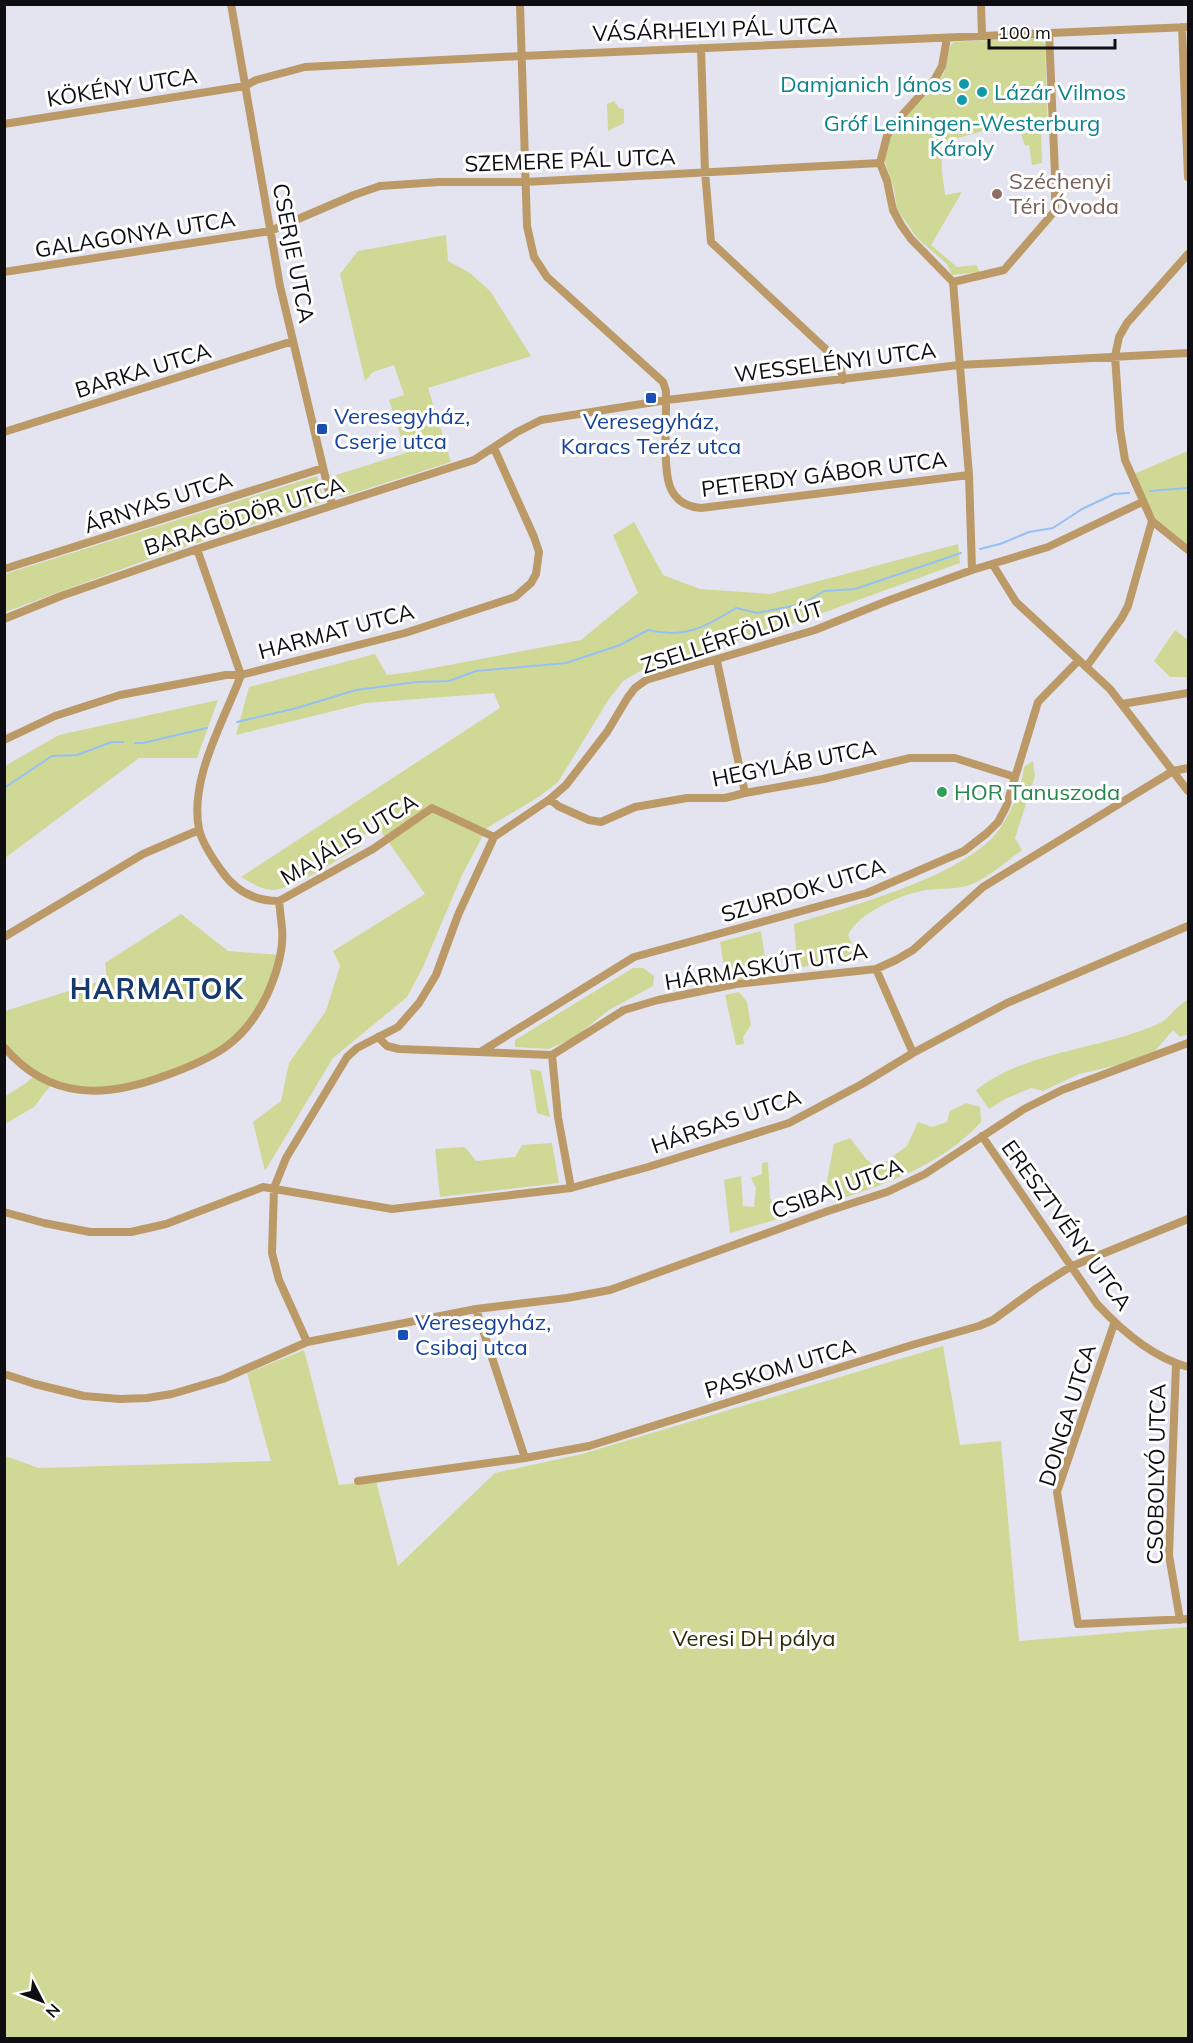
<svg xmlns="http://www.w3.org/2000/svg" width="1193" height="2043" font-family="Mulish,sans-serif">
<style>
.green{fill:#d0d895}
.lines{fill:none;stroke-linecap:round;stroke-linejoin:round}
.stream{stroke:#94c0f6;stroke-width:2}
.minor{stroke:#bc9a68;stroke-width:8}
.culture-dot{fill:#0f9aa8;stroke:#fff;stroke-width:2}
.education-dot{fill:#8d6e63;stroke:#fff;stroke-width:2}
.transit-dot{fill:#1a4fb4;stroke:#fff;stroke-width:2}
.leisure-dot{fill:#2e9e5b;stroke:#fff;stroke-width:2}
.labels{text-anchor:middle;stroke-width:6;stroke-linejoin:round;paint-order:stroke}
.street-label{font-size:22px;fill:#0e0e12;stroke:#fff}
.culture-label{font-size:22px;fill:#0d838f;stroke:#fff;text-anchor:end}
.education-label{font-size:22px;fill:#785e54;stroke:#fff;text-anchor:start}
.transit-label{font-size:22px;fill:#164399;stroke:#fff;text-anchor:start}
.leisure-label{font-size:22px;fill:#27864d;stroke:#fff;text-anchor:start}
.park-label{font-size:22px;fill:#2a2d06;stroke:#fff}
.district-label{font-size:28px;font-weight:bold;letter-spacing:1.5px;fill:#163a6f;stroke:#fff}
</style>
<rect width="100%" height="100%" fill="#e3e4ef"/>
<!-- green -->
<path class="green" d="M1040 37 1045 44 1048 133 1041 134 1042 163 1032 165 1029 145 1025 146 1017 121 941 143 942 171 945 195 962 192 931 245 957 267 976 265 980 272 952 275 947 264 917 238 897 209 894 189 884 159 890 139 904 118 934 88 944 73 950 46 954 42Z
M614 101 619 108 624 109V123L608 131 607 104Z
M446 235 448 261 470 273 490 291 531 356 428 388 451 462 341 497 336 475 406 453 389 400 404 395 394 365 373 372 365 381 340 274 358 251Z
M1188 451V545L1156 520 1142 502 1134 474Z
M317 476 324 501 160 555 5 612V574Z
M634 522 663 575 700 589 770 594 958 544 960 563 784 627 642 670 623 681 609 699 558 782 540 796 487 828 462 875 423 967 407 997 333 1058 265 1171 253 1122 281 1101 289 1063 326 1011 340 966 333 951 425 894 371 817 361 846C342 856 290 892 271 890 260 889 250 882 241 877L500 708 494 693 366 703 236 735 249 687 375 654 387 675 412 672 581 640 638 593 613 535Z
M1175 630 1188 640V682L1186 677H1170L1154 661Z
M218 700 197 758H139L5 858V766L59 735Z
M1033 761 1035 776 1015 838 1022 850C1008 860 988 878 972 884 957 890 942 888 926 890 902 894 859 912 848 935L859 960H843L834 953 818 964 803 967 797 962 794 924C851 906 950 880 992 838 1008 821 1021 791 1024 767Z
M181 914 228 951 280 955 261 1004 240 1034 218 1053 131 1086 69 1088 54 1081 34 1107 5 1124 4 1097 26 1083 35 1075 5 1047V1011L107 979 105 963Z
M761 931 768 977 726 980 720 942Z
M633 968H643L654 976 653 986 609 1010 575 1037 549 1049 515 1047V1040Z
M739 992 747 1002 751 1025 743 1037 744 1044 736 1045 725 995Z
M1188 1000V1034L1180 1037 1173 1030 1155 1051 1126 1063 1079 1074 1043 1091 1031 1088 1005 1099 989 1109 976 1090C1027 1050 1102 1050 1160 1023 1171 1017 1177 1005 1188 1000Z
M530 1069 541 1071 550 1117 537 1113Z
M966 1103 980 1107 981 1122C943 1164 887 1184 834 1201L826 1186 834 1144 850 1138 867 1160 877 1168 907 1146 918 1122 932 1127 947 1122 950 1111Z
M552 1143 559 1183 440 1197 435 1149 465 1147 476 1161 515 1157 522 1145Z
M768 1162 770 1197 778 1219 730 1233 724 1180 741 1176 743 1206 754 1207 756 1188 751 1178 762 1174V1163Z
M943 1346 960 1445 1001 1441 1019 1641 1188 1627V2038H5V1456L39 1468 271 1461 247 1373 304 1350 339 1485 376 1481 398 1566 495 1473 582 1454Z"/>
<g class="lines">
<!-- stream -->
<path class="stream" d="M1150 491 1188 488
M980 549 1000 544 1029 532 1053 528 1082 509 1114 494 1129 493
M237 722 297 708 356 690 417 682 449 681 476 671 566 663 620 645 648 630C684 639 706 627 736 608L757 613 803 604 824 591 855 589 961 553
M135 743H143L207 728
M4 788 52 756 77 755 112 742H123"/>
<!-- minor -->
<path class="minor" d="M231 4 280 286 332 505
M520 4 527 226 534 257 547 277 663 382 666 391C667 414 662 471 671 489 677 502 688 507 701 508L969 475
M981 4 982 36
M1182 27 1188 177
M947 38 942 66 935 79 894 124 887 136 880 163 887 181 893 210 901 225 911 239 953 282
M701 48 705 172 711 242 833 356 841 370 843 380
M4 124 245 86 256 80 305 67 522 56 1188 27
M1188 254 1127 323 1119 337 1115 356 1120 429 1125 460 1152 521 1188 550
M4 272 270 231 354 195 380 186 439 182H525L880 163
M953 282 1004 270 1053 213 1055 208V174L1049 33
M953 282 969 475 972 570
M4 432 293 341
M197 549 241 675
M993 565 1016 602 1110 689 1188 791
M4 569 323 468
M4 619 61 596 197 549 474 460 517 432 541 420 667 400 959 365 1188 353
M717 661 745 793
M1087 666 1121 619 1128 606 1152 521
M241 675C224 721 189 779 199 829 202 843 213 859 221 870 235 891 255 901 279 901L373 849 432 808 494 837
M1122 704 1188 693
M4 740 55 716 120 695 226 675H241L405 633 515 597 531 583 536 574 539 552 534 537 494 448
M550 799 558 806 589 820 601 822 635 807 687 798H725L745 793 823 779 910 758H955L1015 777
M4 937 143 854 199 830
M876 969 913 1053
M378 1037 387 1046 399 1049 552 1055 624 1010 658 1000 736 984 876 969 896 960 913 950 983 887 1173 771 1188 768
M4 1047C50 1101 106 1098 167 1075 214 1058 244 1043 267 995 276 975 284 950 282 928 281 919 280 910 279 901
M482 1051 634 957 867 893 964 851 987 833 998 822 1006 807 1038 702 1079 660
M552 1055 558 1117 571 1188
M982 1136 1097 1304C1121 1330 1154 1358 1188 1367
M4 1212 44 1223 90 1232H131L166 1224 263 1187 392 1209 571 1188 648 1167 789 1123 862 1084 913 1053 1007 1003 1188 926
M476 1309 525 1458
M1114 1324 1057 1492 1078 1624 1188 1619
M307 1342 279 1280 272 1253 274 1188 286 1158 347 1057 357 1048 398 1027 419 1003 436 975 458 915 494 837 550 799 566 785 607 732 628 697 635 688 646 680 815 630 887 601 972 570 1048 547 1142 502
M1176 1364 1169 1555 1180 1620
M4 1374 35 1384 84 1396 120 1399 147 1398 172 1394 223 1379 307 1342 476 1309 567 1298 610 1290 828 1211 887 1192 925 1174 1024 1109 1062 1090 1188 1043
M358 1481 525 1458 589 1446 912 1345 979 1326 993 1320 1037 1288 1070 1267 1188 1219"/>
</g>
<!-- markers -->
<g class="culture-dot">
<circle cx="964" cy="84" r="6"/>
<circle cx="982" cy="92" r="6"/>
<circle cx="962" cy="100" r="6"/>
</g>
<circle class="education-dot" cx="997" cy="194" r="6"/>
<g class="transit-dot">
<rect x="645" y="392" width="12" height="12" rx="3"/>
<rect x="316" y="423" width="12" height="12" rx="3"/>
<rect x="397" y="1329" width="12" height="12" rx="3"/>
</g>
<circle class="leisure-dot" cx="942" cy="792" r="6"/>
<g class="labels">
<!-- street labels -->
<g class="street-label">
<text transform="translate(715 29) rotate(-2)" y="8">VÁSÁRHELYI PÁL UTCA</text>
<text transform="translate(122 87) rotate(-9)" y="8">KÖKÉNY UTCA</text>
<text transform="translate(570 160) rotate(-2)" y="8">SZEMERE PÁL UTCA</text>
<text transform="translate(135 234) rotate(-9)" y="8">GALAGONYA UTCA</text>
<text transform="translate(294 253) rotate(79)" y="8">CSERJE UTCA</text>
<text transform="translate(835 362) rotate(-7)" y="8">WESSELÉNYI UTCA</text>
<text transform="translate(143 370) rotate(-17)" y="8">BARKA UTCA</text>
<text transform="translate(824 474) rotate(-7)" y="8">PETERDY GÁBOR UTCA</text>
<text transform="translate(158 502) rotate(-18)" y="8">ÁRNYAS UTCA</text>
<text transform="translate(244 516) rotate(-18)" y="8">BARAGÖDÖR UTCA</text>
<text transform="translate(336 631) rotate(-15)" y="8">HARMAT UTCA</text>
<text transform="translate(732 637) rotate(-18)" y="8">ZSELLÉRFÖLDI ÚT</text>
<text transform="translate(794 763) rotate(-11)" y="8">HEGYLÁB UTCA</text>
<text transform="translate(349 839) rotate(-31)" y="8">MAJÁLIS UTCA</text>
<text transform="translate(803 890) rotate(-17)" y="8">SZURDOK UTCA</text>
<text transform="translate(766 966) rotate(-9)" y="8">HÁRMASKÚT UTCA</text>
<text transform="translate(726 1121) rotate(-19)" y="8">HÁRSAS UTCA</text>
<text transform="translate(837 1188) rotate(-20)" y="8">CSIBAJ UTCA</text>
<text transform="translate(1067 1225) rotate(54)" y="8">ERESZTVÉNY UTCA</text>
<text transform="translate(780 1368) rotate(-17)" y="8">PASKOM UTCA</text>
<text transform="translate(1067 1415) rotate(-73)" y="8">DONGA UTCA</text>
<text transform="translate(1156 1474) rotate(-89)" y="8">CSOBOLYÓ UTCA</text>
</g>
<!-- culture labels -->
<g class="culture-label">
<text x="952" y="92">Damjanich János</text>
<text x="994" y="100" text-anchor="start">Lázár Vilmos</text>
<text x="962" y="131" text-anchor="middle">Gróf Leiningen-Westerburg<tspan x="962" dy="25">Károly</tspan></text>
</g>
<!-- education labels -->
<g class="education-label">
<text x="1009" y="189">Széchenyi<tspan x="1009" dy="25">Téri Óvoda</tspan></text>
</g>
<!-- transit labels -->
<g class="transit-label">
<text x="334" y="424">Veresegyház,<tspan x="334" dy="25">Cserje utca</tspan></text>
<text x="651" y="429" text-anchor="middle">Veresegyház,<tspan x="651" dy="25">Karacs Teréz utca</tspan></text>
<text x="415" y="1330">Veresegyház,<tspan x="415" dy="25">Csibaj utca</tspan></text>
</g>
<!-- leisure labels -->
<g class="leisure-label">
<text x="954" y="800">HOR Tanuszoda</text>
</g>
<!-- park labels -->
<g class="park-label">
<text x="754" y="1646">Veresi DH pálya</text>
</g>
<!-- district labels -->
<g class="district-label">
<text x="157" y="999">HARMATOK</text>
</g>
</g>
<!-- border -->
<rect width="1193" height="2043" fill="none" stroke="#0e0e12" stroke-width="12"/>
<!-- north arrow -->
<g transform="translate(42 2001) rotate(132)" stroke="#ffffff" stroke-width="4.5" paint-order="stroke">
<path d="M0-4.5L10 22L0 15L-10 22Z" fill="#0e0e12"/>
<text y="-9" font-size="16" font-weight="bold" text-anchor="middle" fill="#0e0e12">N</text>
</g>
<!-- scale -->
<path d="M989 39v9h126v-9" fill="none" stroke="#0e0e12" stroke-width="3"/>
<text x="998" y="39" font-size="18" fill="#0e0e12" stroke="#ffffff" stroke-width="4.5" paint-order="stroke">100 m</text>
</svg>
